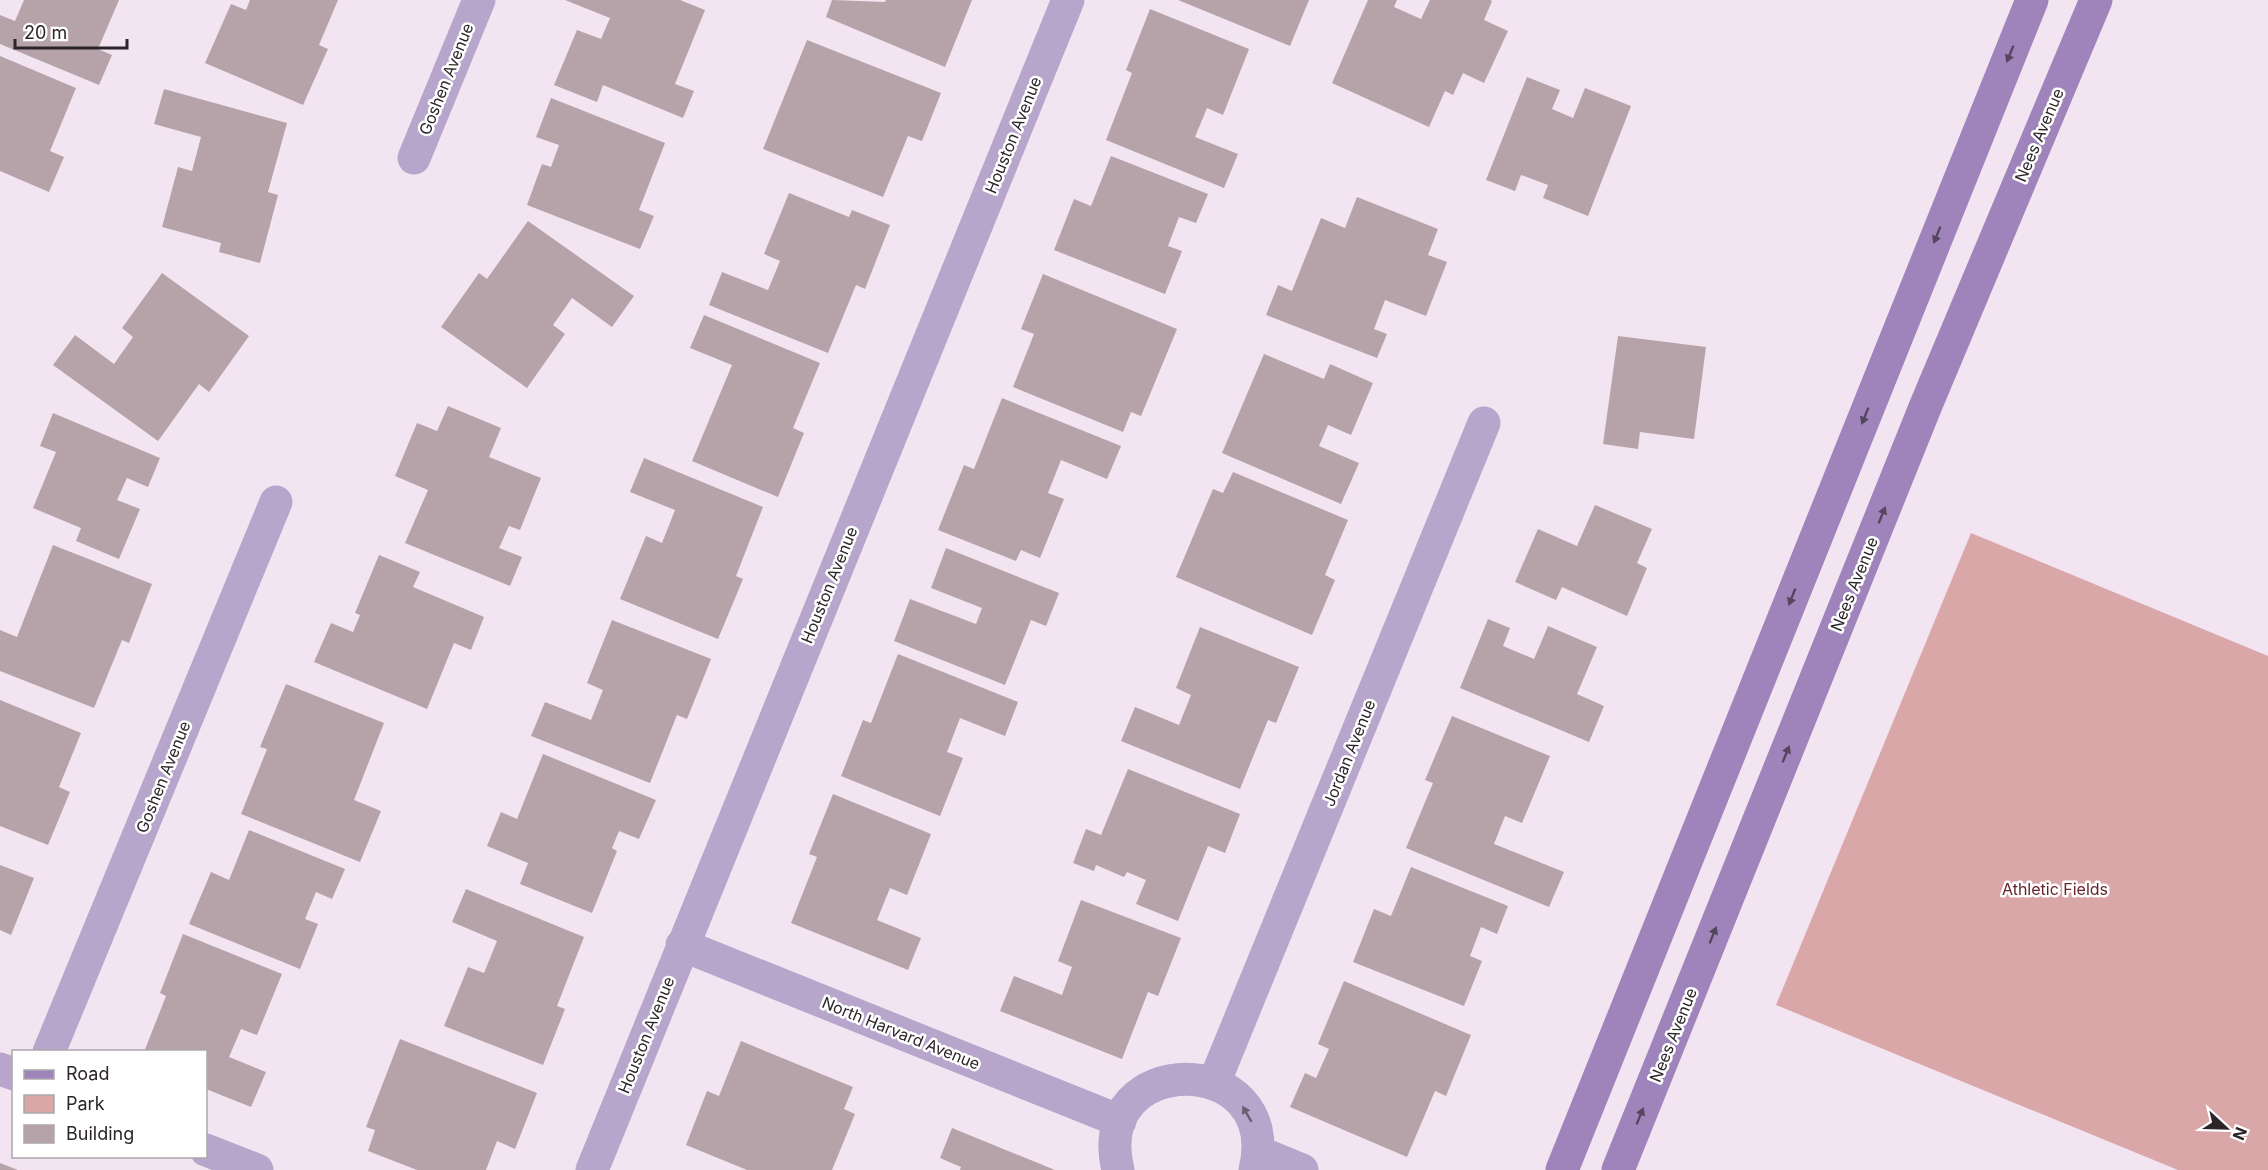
<svg xmlns="http://www.w3.org/2000/svg" width="2268" height="1170" font-family="Inter,sans-serif">
<style>
.green{fill:#daa7a9}
.building{fill:#b6a3aa}
.lines{fill:none;stroke-linecap:round;stroke-linejoin:round}
.minor{stroke:#b7a5cb;stroke-width:33}
.secondary{stroke:#9f83bb;stroke-width:33}
.oneway{fill:#54465d}
.oneway2{fill:#6a5f72}
.labels{text-anchor:middle;stroke-width:5;stroke-linejoin:round;paint-order:stroke}
.street-label{font-size:16px;fill:#2b252a;stroke:#fff}
.park-label{font-size:16px;fill:#67232b;stroke:#fff}
</style>
<rect width="100%" height="100%" fill="#f3e4f1"/>
<!-- green -->
<path class="green" d="M1971 533 2268 656V1170H2178L1776 1005Z"/>
<!-- building -->
<path class="building" d="M24 0H119L98 49 112 55 99 85 0 44V15L15 21Z
M250 0H338L319 45 328 49 303 105 205 63 231 4 246 10Z
M565 0H680L705 10 675 84 694 91 683 118 603 85 597 102 554 85 577 30 601 39 610 18Z
M832 0 885 2 886 0H972L945 67 826 17Z
M1178 0H1309L1290 46Z
M1368 0H1397L1394 7 1421 19 1430 0H1490L1492 1 1484 20 1508 31 1484 83 1463 73 1453 95 1445 91 1429 127 1332 83Z
M1150 9 1249 49 1223 115 1207 108 1195 137 1238 154 1224 188 1106 140 1132 73 1126 70Z
M807 40 941 93 922 141 908 136 883 197 763 149Z
M0 56 76 88 50 151 64 157 49 192 0 171Z
M1527 77 1560 90 1552 109 1573 118 1585 88 1631 106 1588 216 1543 198 1548 185 1521 175 1515 191 1486 180Z
M164 89 287 123 268 192 278 195 260 263 219 252 221 243 162 227 178 167 192 171 201 137 154 124Z
M551 98 665 143 639 210 654 216 640 249 527 205 542 164 551 167 559 145 536 137Z
M1111 156 1208 194 1196 223 1179 217 1168 246 1182 251 1165 294 1054 250 1074 199 1091 206Z
M789 193 849 217 852 210 890 225 865 289 856 285 828 353 709 305 722 272 768 290 780 261 764 254Z
M1357 197 1438 229 1428 255 1447 262 1426 316 1385 300 1374 329 1387 334 1377 358 1266 315 1278 285 1292 291 1321 218 1345 228Z
M528 221 634 296 612 327 572 298 553 325 565 334 527 388 441 327 479 273 487 279Z
M162 273 249 336 209 392 199 384 158 441 53 365 75 335 114 364 133 337 122 328Z
M1043 274 1177 329 1141 416 1131 412 1123 432 1013 387 1034 334 1021 329Z
M704 315 820 363 793 428 804 433 778 497 692 461 732 365 690 348Z
M1618 336 1706 347 1694 439 1640 432 1638 449 1603 444Z
M1264 354 1324 379 1330 364 1373 383 1351 435 1328 425 1319 446 1359 463 1341 504 1222 453Z
M1002 398 1121 446 1107 479 1061 460 1048 493 1064 499 1040 558 1021 550 1016 561 938 530 964 465 974 469Z
M448 406 501 428 489 457 541 478 520 530 509 526 499 548 522 557 510 586 405 543 428 490 395 476 417 423 437 431Z
M53 413 160 458 148 487 127 478 117 500 140 509 119 559 76 541 81 528 33 508 56 452 40 446Z
M644 458 763 507 736 576 743 579 718 639 620 599 646 536 662 543 675 510 630 492Z
M1233 472 1348 520 1325 575 1335 580 1312 635 1176 577 1213 489 1223 493Z
M1595 505 1652 529 1637 563 1647 568 1627 616 1562 587 1556 600 1515 582 1538 529 1577 546Z
M53 545 152 584 129 643 122 640 94 708 0 671V630L17 637Z
M946 548 1059 593 1046 626 1031 620 1005 685 894 641 910 599 976 624 982 608 931 588Z
M379 555 420 572 413 587 484 617 471 650 454 643 427 709 314 662 331 623 353 632 360 615 355 613Z
M1488 619 1510 628 1503 646 1534 659 1548 626 1597 647 1577 694 1604 706 1589 742 1460 688Z
M612 620 711 659 687 719 677 715 650 783 531 736 545 702 591 720 603 690 587 683Z
M1200 627 1299 667 1276 723 1268 720 1240 789 1121 741 1135 707 1179 725 1191 695 1176 688Z
M898 654 1018 702 1005 736 960 718 947 752 963 758 940 816 841 776 863 720 871 723Z
M286 684 384 723 354 800 381 811 360 862 241 814 267 749 260 747Z
M0 700 81 733 59 787 70 792 48 845 0 826Z
M1452 716 1550 756 1522 823 1505 816 1494 844 1564 872 1549 907 1406 848 1433 783 1425 780Z
M543 754 656 800 639 839 619 831 612 848 617 851 592 913 520 884 528 863 487 846 501 812 517 819Z
M1128 769 1240 814 1225 853 1208 846 1178 921 1136 904 1146 880 1127 872 1124 877 1096 865 1094 871 1073 863 1086 829 1101 835Z
M833 794 931 834 907 895 890 888 877 920 921 938 908 970 791 923 817 857 809 854Z
M249 830 345 869 332 899 316 892 305 919 318 924 300 969 189 924 211 872 229 880Z
M0 865 34 878 11 935 0 930Z
M1411 867 1508 906 1497 934 1481 927 1470 956 1482 961 1464 1006 1353 962 1374 909 1391 916Z
M466 889 584 937 557 1006 565 1009 543 1065 444 1026 468 967 484 973 497 941 452 922Z
M1081 900 1181 938 1158 996 1148 992 1122 1059 1000 1011 1014 976 1062 995 1072 967 1058 961Z
M183 934 282 974 257 1035 241 1029 229 1057 266 1072 251 1107 206 1089V1052H144L166 996 160 993Z
M1344 981 1471 1035 1446 1096 1435 1091 1407 1157 1290 1107 1305 1073 1316 1078 1329 1049 1318 1044Z
M400 1039 537 1093 515 1149 497 1141 486 1170H417L368 1151 375 1130 366 1127Z
M741 1041 853 1087 844 1109 855 1114 832 1170H747L686 1145 707 1091 719 1096Z
M952 1128 1055 1170H960L961 1167 940 1158Z
M0 1163 18 1170H0Z"/>
<g class="lines">
<!-- minor -->
<path class="minor" d="M414 158 479 0
M682 945 1120 1121
M49 1052 276 502
M0 1069 14 1074
M1214 1083 1484 423
M206 1150 257 1170
M1258 1152 1302 1170
M592 1170 1068 0
M1118 1170C1088 1049 1284 1049 1255 1170"/>
<!-- secondary -->
<path class="secondary" d="M1562 1170 2032 0
M1618 1170 1926 405 2096 0"/>
</g>
<!-- one-way arrows -->
<defs><path id="oneway-solid" d="M-6-.8H1V-3.2L6.5 0L1 3.2V.8H-6Z" transform="scale(1.5)"/></defs>
<g class="oneway">
<use href="#oneway-solid" transform="translate(2010 54) rotate(112)"/>
<use href="#oneway-solid" transform="translate(1937 235) rotate(112)"/>
<use href="#oneway-solid" transform="translate(1865 416) rotate(112)"/>
<use href="#oneway-solid" transform="translate(1882 515) rotate(-68)"/>
<use href="#oneway-solid" transform="translate(1792 597) rotate(112)"/>
<use href="#oneway-solid" transform="translate(1786 754) rotate(-68)"/>
<use href="#oneway-solid" transform="translate(1713 935) rotate(-68)"/>
<use href="#oneway-solid" transform="translate(1640 1116) rotate(-68)"/>
</g>
<use class="oneway2" href="#oneway-solid" transform="translate(1247 1114) rotate(-120)"/>
<g class="labels">
<!-- street labels -->
<g class="street-label">
<text transform="translate(446 79) rotate(-68)" y="6">Goshen Avenue</text>
<text transform="translate(1013 135) rotate(-68)" y="6">Houston Avenue</text>
<text transform="translate(2039 135) rotate(-67)" y="6">Nees Avenue</text>
<text transform="translate(1854 584) rotate(-68)" y="6">Nees Avenue</text>
<text transform="translate(829 585) rotate(-68)" y="6">Houston Avenue</text>
<text transform="translate(1349 753) rotate(-68)" y="6">Jordan Avenue</text>
<text transform="translate(163 777) rotate(-68)" y="6">Goshen Avenue</text>
<text transform="translate(901 1033) rotate(22)" y="6">North Harvard Avenue</text>
<text transform="translate(646 1035) rotate(-68)" y="6">Houston Avenue</text>
<text transform="translate(1673 1035) rotate(-68)" y="6">Nees Avenue</text>
</g>
<!-- park labels -->
<g class="park-label">
<text x="2055" y="895">Athletic Fields</text>
</g>
</g>
<!-- legend -->
<rect x="12" y="1050" width="195" height="108" fill="#ffffff" stroke="#aaa8aa" stroke-width="1.5"/>
<rect x="24" y="1070" width="30" height="9" fill="#9f83bb" stroke="#aaa8aa" stroke-width="1.5"/>
<text x="66" y="1080" font-size="18" fill="#2b252a">Road</text>
<rect x="24" y="1095" width="30" height="18" fill="#daa7a9" stroke="#aaa8aa" stroke-width="1.5"/>
<text x="66" y="1110" font-size="18" fill="#2b252a">Park</text>
<rect x="24" y="1125" width="30" height="18" fill="#b6a3aa" stroke="#aaa8aa" stroke-width="1.5"/>
<text x="66" y="1140" font-size="18" fill="#2b252a">Building</text>
<!-- north arrow -->
<g transform="translate(2226 1128) rotate(112)" stroke="#ffffff" stroke-width="4.5" paint-order="stroke">
<path d="M0-4.5L10 22L0 15L-10 22Z" fill="#2b252a"/>
<text y="-9" font-size="16" font-weight="bold" text-anchor="middle" fill="#2b252a">N</text>
</g>
<!-- scale -->
<path d="M15 39v9h112v-9" fill="none" stroke="#2b252a" stroke-width="3"/>
<text x="24" y="39" font-size="18" fill="#2b252a" stroke="#ffffff" stroke-width="4.5" paint-order="stroke">20 m</text>
</svg>
